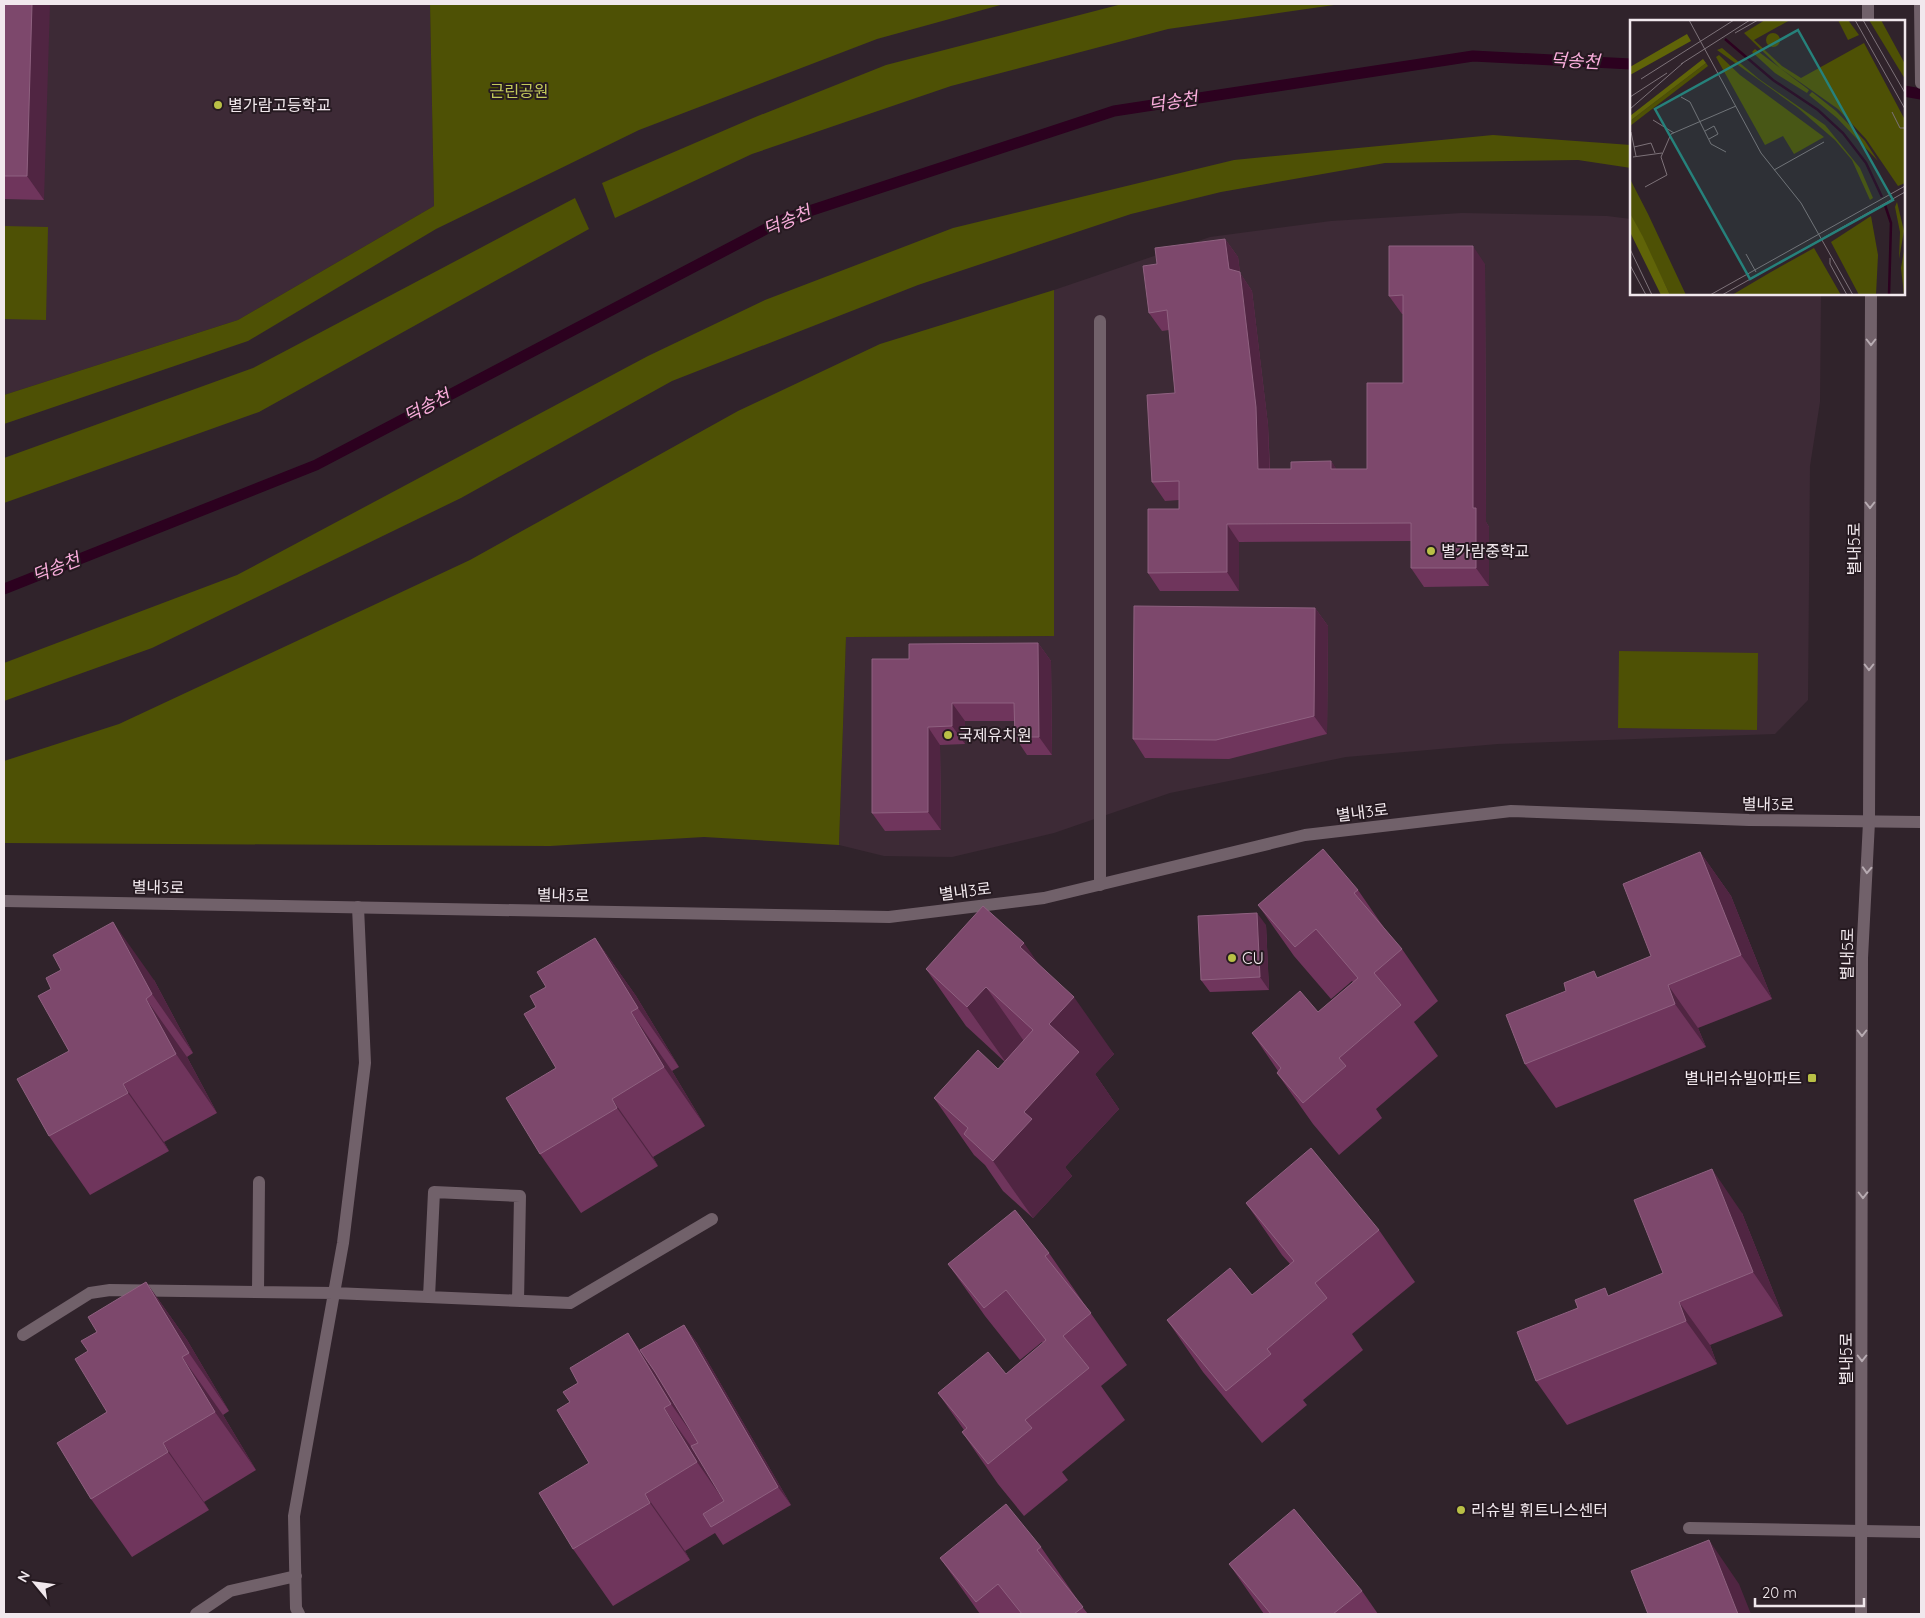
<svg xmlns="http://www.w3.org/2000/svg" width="1925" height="1618" font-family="Quicksand,'Noto Sans KR',sans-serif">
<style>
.built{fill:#3d2a36}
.green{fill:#4e5105}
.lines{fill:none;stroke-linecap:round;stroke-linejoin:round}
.stream{stroke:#2c011f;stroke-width:11}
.lane{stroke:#71616a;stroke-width:12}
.street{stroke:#71616a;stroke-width:12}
.secondary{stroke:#71616a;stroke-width:12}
.wall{fill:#6f355c}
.shaded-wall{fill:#502542}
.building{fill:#7d486c;stroke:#8f6180}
.oneway{stroke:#b7abb2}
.poi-dot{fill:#b9c046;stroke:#261a21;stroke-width:2}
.labels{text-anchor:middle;stroke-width:4;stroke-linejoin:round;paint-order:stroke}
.park-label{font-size:16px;fill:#c3ca5c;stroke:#261a21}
.poi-label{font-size:16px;fill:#f1e8ed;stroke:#261a21;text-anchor:start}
.street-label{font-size:16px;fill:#f1e8ed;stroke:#261a21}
.water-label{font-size:18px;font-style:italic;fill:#fbaedd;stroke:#261a21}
.inset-river{fill:none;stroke:#2c011f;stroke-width:2.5}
.inset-road{fill:none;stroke:#7d7279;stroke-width:1}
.view{fill:#26817b;fill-opacity:0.15;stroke:#26817b;stroke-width:2.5}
.inset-edge{fill:none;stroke:#f1e8ed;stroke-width:2.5}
</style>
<rect width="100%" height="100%" fill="#30232b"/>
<!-- built -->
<path class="built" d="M4 4H430L434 206 238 320 4 395Z
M1462 213 1607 216 1631 219V294H1821L1820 402 1810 466 1808 700 1775 734 1498 744 1346 757 1170 793 1054 833 952 857 884 856 839 845 846 637 1054 636V290L1210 237 1331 221Z"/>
<!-- green -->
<path class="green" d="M430 4H1004L877 39 639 130 436 229 248 341 4 424V395L238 320 434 206Z
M1122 4H1341L1168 29 951 86 752 154 615 218 602 183 753 118 886 65Z
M1493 135 1631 145V168L1578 160 1385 163 1221 192 1131 214 918 285 672 381 461 498 152 648 4 701V663L237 575 648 356 765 300 953 228 1234 160Z
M575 198 589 229 259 412 4 503V458L253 368Z
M4 226 48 227 46 320 4 319Z
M1054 290V636L846 637 839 845 704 837 550 846 4 843V761L119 724 470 560 738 411 880 344Z
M1619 651 1758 653 1757 730 1618 728Z"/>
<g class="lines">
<!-- stream -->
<path class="stream" d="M1904 91 1921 94
M4 589 316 465 785 219 1114 111 1473 56 1631 64"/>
<!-- lane -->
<path class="lane" d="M1100 885V321
M258 1292 259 1182
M429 1297 434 1192 520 1196 518 1301
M23 1335 90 1293 110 1290 334 1293 570 1303 712 1219
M1689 1528 1921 1532
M196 1614 230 1591 296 1576
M299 1614 296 1608 294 1516 343 1243 365 1063 358 907"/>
<!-- street -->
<path class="street" d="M4 901 889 917 1044 898 1305 835 1511 811 1749 820 1921 822"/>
<!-- secondary -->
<path class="secondary" d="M1868 4V21
M1920 4 1921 83
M1861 1614 1862 958 1869 822 1871 294"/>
</g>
<!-- wall -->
<path class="wall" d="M4 4 44 200 4 199Z
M1225 239 1238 257 1240 273 1252 291 1268 425 1270 469H1291L1331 461 1336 469H1367L1403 383V314H1402L1389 296 1485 264 1486 522 1489 527V586L1424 587 1411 568V541L1239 542V591H1160L1148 573 1179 509V500L1165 501 1152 482 1175 393 1169 330 1162 331 1149 313 1157 264Z
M1315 608 1328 626 1327 734 1229 759 1145 758 1133 739Z
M1038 643 1051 661 1052 755H1027L1015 737 1014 721H965V744L940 745 941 830 885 831 872 813 909 659Z
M1700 852 1731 896 1772 999 1698 1028 1706 1047 1556 1108 1525 1064 1599 978 1651 956Z
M1358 890 1387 932 1402 949 1438 1001 1414 1022 1438 1056 1376 1109 1382 1118 1339 1155 1313 1124 1277 1073 1278 1071 1252 1033 1318 1012 1353 982 1352 981 1331 999 1294 956 1258 905Z
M1266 925 1269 990 1210 992 1201 980Z
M595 938 636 996 679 1067 672 1071 705 1126 653 1157 658 1166 581 1213 540 1154 556 1068 536 1007 546 987Z
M1038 964 1114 1054 1095 1074 1119 1109 1065 1167 1072 1176 1033 1218 1003 1191 985 1165 974 1155 934 1098 998 1069 1005 1062 966 1026 926 969Z
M61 970 154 980 193 1053 187 1057 217 1113 164 1142 169 1151 90 1195 49 1136 69 1051 51 989Z
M1246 1203 1379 1230 1415 1282 1352 1334 1363 1350 1303 1400 1307 1405 1262 1443 1203 1372 1167 1320 1252 1295 1290 1264 1282 1255Z
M1742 1213 1783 1316 1710 1345 1717 1364 1567 1425 1536 1381 1610 1295 1663 1273Z
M1049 1253 1085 1305 1127 1365 1101 1386 1125 1420 1062 1472 1068 1480 1024 1516 998 1484 962 1432 964 1430 938 1393 1006 1374 1043 1343 1042 1342 1020 1360 985 1316 948 1264Z
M146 1282 187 1340 229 1411 223 1415 256 1470 204 1502 209 1510 132 1557 91 1499 107 1412 88 1351 97 1332Z
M684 1325 697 1343 791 1505 723 1545 715 1533 685 1551 690 1560 613 1606 573 1549 589 1463 570 1402 640 1350Z
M1041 1547 1077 1599H1076L1088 1614H980L940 1558Z
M1229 1564 1362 1591 1378 1614H1264Z"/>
<!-- shaded-wall -->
<path class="shaded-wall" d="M32 4H50L44 200 27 176Z
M1225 239 1238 257 1240 273 1252 291 1268 425 1270 487 1258 469Z
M1473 246 1485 264 1486 522 1489 527V586L1476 568 1473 508Z
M1331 461 1344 480 1331 469Z
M1227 524 1239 542V591L1227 572Z
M1315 608 1328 626 1327 734 1314 716Z
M1038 643 1051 661 1052 755 1039 737Z
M952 703 965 721V744L952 726Z
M928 727 940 745 941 830 928 812Z
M1700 852 1731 896 1772 999 1741 955Z
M1257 913 1266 925 1269 990 1260 977Z
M113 922 154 980 193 1053 152 994Z
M595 938 636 996 679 1067 638 1008Z
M1024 943 1064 1000 1020 947Z
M1668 985 1698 1028 1706 1047 1675 1004Z
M986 987 1026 1044 1007 1064 967 1007Z
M1074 997 1114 1054 1095 1074 1119 1109 1065 1167 1072 1176 1033 1218 993 1161 1024 1112 1049 1024Z
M146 999 187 1057 217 1113 176 1054Z
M631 1012 672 1071 705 1126 664 1067Z
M123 1084 164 1142 169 1151 128 1093Z
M612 1099 653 1157 658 1166 617 1108Z
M1712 1169 1742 1213 1783 1316 1753 1272Z
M146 1282 187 1340 229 1411 189 1353Z
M1679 1302 1710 1345 1717 1364 1686 1321Z
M684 1325 697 1343 791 1505 778 1487Z
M628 1333 668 1390 711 1461 671 1404Z
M182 1357 223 1415 256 1470 215 1412Z
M664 1408 704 1465 733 1514 697 1462Z
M163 1443 204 1502 209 1510 168 1452Z
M645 1494 685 1551 690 1560 650 1503Z
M1709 1540 1739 1584 1751 1614H1738Z"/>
<!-- building -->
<path class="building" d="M4 4H32L27 176H4Z
M1225 239 1229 269 1240 272 1256 407 1258 469H1291V462L1331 461V469H1367V383H1403V295L1389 296V246H1473V508H1476V568H1411V523L1227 524V572L1148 573V509H1179V481L1152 482 1147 395 1175 393 1167 310 1149 313 1143 266 1157 264 1155 248Z
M1134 606 1315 608 1314 716 1216 740 1133 739Z
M1038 643 1039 737H1015L1014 703H952V726L928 727V812L872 813V659H909V644Z
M1323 849 1358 890 1354 893 1402 949 1374 973 1401 1005 1339 1058 1346 1066 1303 1103 1277 1073 1281 1068 1252 1033 1300 991 1318 1012 1358 978 1316 929 1295 947 1258 905Z
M1700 852 1741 955 1668 985 1675 1004 1525 1064 1506 1015 1566 991 1564 983 1594 971 1597 978 1651 956 1623 884Z
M983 906 1024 943 1020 947 1074 997 1049 1024 1079 1052 1024 1112 1032 1119 993 1161 964 1134 968 1128 934 1098 978 1050 998 1069 1033 1030 986 987 967 1007 926 969Z
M1257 913 1260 977 1201 980 1198 916Z
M113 922 152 994 146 999 176 1054 123 1084 128 1093 49 1136 17 1079 69 1051 38 996 51 989 46 978 61 970 53 955Z
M595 938 638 1008 631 1012 664 1067 612 1099 617 1108 540 1154 506 1098 556 1068 524 1014 536 1007 530 996 546 987 537 972Z
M1311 1148 1379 1230 1315 1283 1327 1298 1267 1349 1271 1354 1226 1391 1167 1320 1230 1268 1252 1295 1294 1261 1246 1203Z
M1712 1169 1753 1272 1679 1302 1686 1321 1536 1381 1517 1332 1578 1308 1575 1300 1605 1288 1608 1296 1663 1273 1634 1200Z
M1015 1210 1049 1253 1045 1256 1091 1313 1063 1336 1089 1368 1025 1420 1032 1428 988 1464 962 1432 967 1428 938 1393 988 1352 1006 1374 1046 1340 1006 1290 984 1308 948 1264Z
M146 1282 189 1353 182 1357 215 1412 163 1443 168 1452 91 1499 57 1443 107 1412 75 1359 88 1351 81 1341 97 1332 88 1317Z
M684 1325 778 1487 711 1527 703 1514 724 1501 691 1446 698 1443 655 1372 640 1350Z
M628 1333 671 1404 664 1408 697 1462 645 1494 650 1503 573 1549 539 1493 589 1463 557 1410 570 1402 563 1392 578 1383 570 1368Z
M1006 1504 1041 1547 1037 1550 1083 1607 1074 1614H1022L998 1584 976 1602 940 1558Z
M1294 1509 1362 1591 1333 1614H1271L1229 1564Z
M1709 1540 1738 1614H1648L1631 1571Z"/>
<!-- one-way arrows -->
<defs><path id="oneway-chevron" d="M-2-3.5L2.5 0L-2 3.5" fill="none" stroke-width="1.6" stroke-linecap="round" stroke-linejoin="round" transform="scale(1.25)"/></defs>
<g class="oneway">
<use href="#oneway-chevron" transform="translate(1871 342) rotate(90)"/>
<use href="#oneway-chevron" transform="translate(1870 505) rotate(90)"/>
<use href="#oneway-chevron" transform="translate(1869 667) rotate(90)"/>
<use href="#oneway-chevron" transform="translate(1867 870) rotate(93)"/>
<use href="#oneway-chevron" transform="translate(1862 1033) rotate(90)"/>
<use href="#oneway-chevron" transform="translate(1863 1195) rotate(90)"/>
<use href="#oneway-chevron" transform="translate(1862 1358) rotate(90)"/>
</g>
<!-- markers -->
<g class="poi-dot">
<circle cx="218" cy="105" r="5"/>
<circle cx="1431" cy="551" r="5"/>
<circle cx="948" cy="735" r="5"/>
<circle cx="1232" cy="958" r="5"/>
<rect x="1807" y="1073" width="10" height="10" rx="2.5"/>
<circle cx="1461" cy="1510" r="5"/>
</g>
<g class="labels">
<!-- park labels -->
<g class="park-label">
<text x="519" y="97">근린공원</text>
</g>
<!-- poi labels -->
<g class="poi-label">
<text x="228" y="111">별가람고등학교</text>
<text x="1441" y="557">별가람중학교</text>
<text x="958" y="741">국제유치원</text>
<text x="1242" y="964">CU</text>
<text x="1802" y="1084" text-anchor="end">별내리슈빌아파트</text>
<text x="1471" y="1516">리슈빌 휘트니스센터</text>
</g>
<!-- street labels -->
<g class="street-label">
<text transform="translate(1854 549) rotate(-90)" y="6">별내5로</text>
<text transform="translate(1768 804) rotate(1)" y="6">별내3로</text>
<text transform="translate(1362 812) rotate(-7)" y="6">별내3로</text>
<text transform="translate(158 887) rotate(1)" y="6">별내3로</text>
<text transform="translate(965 891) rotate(-7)" y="6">별내3로</text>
<text transform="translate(563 895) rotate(1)" y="6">별내3로</text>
<text transform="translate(1847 954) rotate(-89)" y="6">별내5로</text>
<text transform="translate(1846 1359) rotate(-90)" y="6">별내5로</text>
</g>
<!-- water labels -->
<g class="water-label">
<text transform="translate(1575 61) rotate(3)" y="6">덕송천</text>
<text transform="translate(1173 102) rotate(-9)" y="6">덕송천</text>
<text transform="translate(787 221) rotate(-23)" y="6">덕송천</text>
<text transform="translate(427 406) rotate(-28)" y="6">덕송천</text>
<text transform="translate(56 568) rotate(-22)" y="6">덕송천</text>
</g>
</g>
<!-- overview -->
<g transform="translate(1630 20)">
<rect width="275" height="275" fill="#30232b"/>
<path d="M135 0H160L124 20 152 46 171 58 234 23 275 100V163L268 166 236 119 208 89 150 48 114 13ZM208 0H218L229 15 218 20ZM239 0H251L275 44V59ZM136 20a7 7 0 1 1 14 0a7 7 0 1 1-14 0ZM92 28 129 59 195 105 230 148 243 178 240 180 222 140 205 120 168 88 87 30ZM125 29 179 70 177 73 145 53 122 32ZM89 35 110 55 194 117 164 134 153 116 135 125 86 37ZM76 43 78 46 0 106V101ZM182 72 206 91 235 121 248 141 207 98 179 75ZM0 159 18 194 56 275H40L0 193ZM267 182 274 211 269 239 270 212 265 187ZM241 196 248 235 246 275H229L201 222ZM275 225V275H274L271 248ZM184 228 211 275H102L141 252Z" fill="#4e5105"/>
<path d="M57 14 61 21 0 55V47ZM73 39 76 43 0 101V96ZM0 193 13 217 40 275H31L0 212Z" fill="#606408"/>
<path class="inset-river" d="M95 19 143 60 188 90 213 113 236 143 252 177M255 185 261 203 259 275"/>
<path class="inset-road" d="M59 0 131 133 171 183 223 275M225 0 275 89M233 0 275 73M105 13 128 0M51 44 120 0M11 59 104 0M0 77 37 53M51 77 60 82 81 124 96 132M0 89 53 43M262 92 270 108H275M23 100 44 113M75 111 84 106 88 114 79 119M1 112 6 136M4 127 21 123 25 133M3 137 32 133M144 150 194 122M15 167 37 155 31 137 41 114 106 86M0 229 22 275M116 234 126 252M200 238V244L217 275M0 245 16 275M80 275 275 166M92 275 275 172"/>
<path class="view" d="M168 10 263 180 120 259 25 89Z"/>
<rect width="275" height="275" class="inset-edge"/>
</g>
<!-- border -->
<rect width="1925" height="1618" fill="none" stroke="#f1e8ed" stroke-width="10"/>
<!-- north arrow -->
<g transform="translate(35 1583) rotate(299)" stroke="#261a21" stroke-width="4" paint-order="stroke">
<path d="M0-4L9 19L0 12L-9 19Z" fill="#f1e8ed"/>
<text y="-8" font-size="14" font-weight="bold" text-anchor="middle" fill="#f1e8ed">N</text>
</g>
<!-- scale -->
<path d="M1755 1598v8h109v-8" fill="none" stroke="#f1e8ed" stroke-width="2.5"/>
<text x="1762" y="1598" font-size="15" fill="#f1e8ed" stroke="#261a21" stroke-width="4" paint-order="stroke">20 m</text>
</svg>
